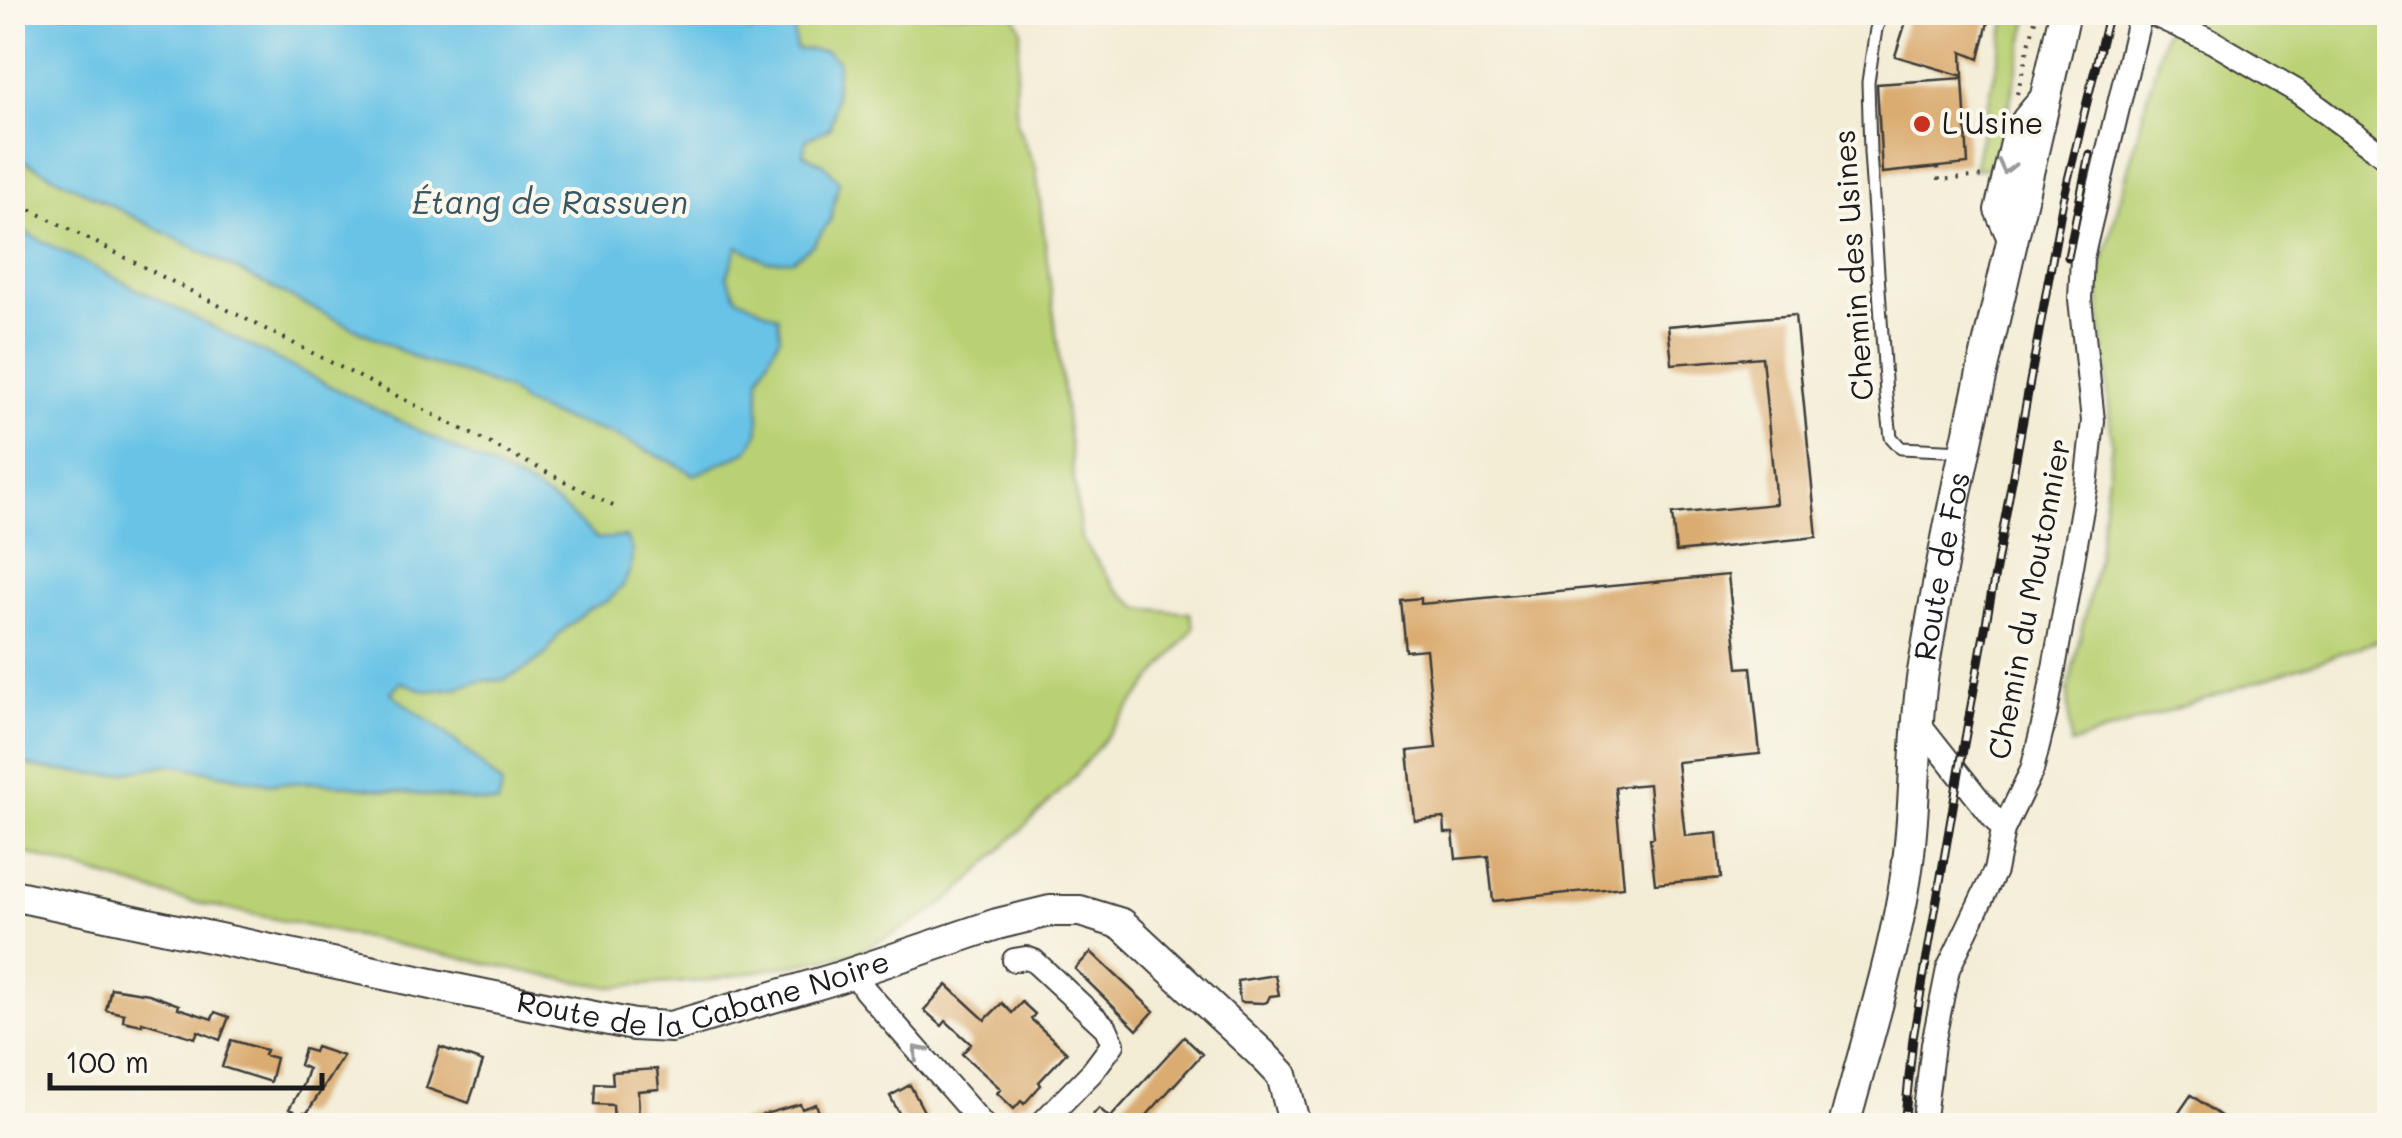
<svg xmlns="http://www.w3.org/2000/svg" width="2402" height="1138" font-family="Mali,sans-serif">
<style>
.green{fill:#b9d175;stroke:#6a7648;stroke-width:2.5}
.water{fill:#68c3e6;stroke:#427081;stroke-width:2.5}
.building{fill:#daac71}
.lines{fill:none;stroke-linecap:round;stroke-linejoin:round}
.lane-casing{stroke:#3c3b38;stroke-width:15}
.street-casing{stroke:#3c3b38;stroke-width:26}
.secondary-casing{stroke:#3c3b38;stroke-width:34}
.path{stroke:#3c3b38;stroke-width:4;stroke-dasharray:2.5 8;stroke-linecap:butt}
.lane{stroke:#fff;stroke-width:11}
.street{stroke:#fff;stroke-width:22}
.secondary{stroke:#fff;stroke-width:30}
.rail-casing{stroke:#1c1c1c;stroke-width:9}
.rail{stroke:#fbf7ec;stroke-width:5;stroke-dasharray:15;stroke-linecap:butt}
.oneway{stroke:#999}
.poi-dot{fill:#c8321e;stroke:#fbf7ec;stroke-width:4}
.labels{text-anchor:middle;stroke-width:8;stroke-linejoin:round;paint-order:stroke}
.poi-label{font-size:30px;fill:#1c1c1c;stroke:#fbf7ec;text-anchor:start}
.street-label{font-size:30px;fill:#1c1c1c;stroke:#fbf7ec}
.water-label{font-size:32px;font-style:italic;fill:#375663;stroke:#fbf7ec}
</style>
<rect width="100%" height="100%" fill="#fbf7ec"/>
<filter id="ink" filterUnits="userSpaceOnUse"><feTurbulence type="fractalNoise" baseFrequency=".01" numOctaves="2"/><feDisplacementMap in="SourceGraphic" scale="20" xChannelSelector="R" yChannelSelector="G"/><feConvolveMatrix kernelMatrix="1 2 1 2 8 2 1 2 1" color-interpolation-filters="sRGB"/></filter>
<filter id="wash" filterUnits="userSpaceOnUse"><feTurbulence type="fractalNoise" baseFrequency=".0048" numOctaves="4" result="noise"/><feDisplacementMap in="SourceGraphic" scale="40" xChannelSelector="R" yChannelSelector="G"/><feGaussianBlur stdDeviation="2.25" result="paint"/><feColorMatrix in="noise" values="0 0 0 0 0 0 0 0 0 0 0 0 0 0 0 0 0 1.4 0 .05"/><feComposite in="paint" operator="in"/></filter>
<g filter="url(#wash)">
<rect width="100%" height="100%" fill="#f3edd6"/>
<!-- green -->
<path class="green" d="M731 13H1013L1021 28 1015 88 1017 125 1036 168 1081 538 1115 587 1139 608 1190 613 1194 628 1068 784 957 893 928 915 857 953 703 981 611 987 551 977 179 899 13 849V758L35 767 54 770 110 775 171 764 272 784 308 782 343 785 498 804 502 785C481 764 459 744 436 726 420 714 404 706 390 692L401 682 455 688 480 681 503 680 546 654 559 634 589 609 608 601 625 537 597 539 582 527 13 226 12 155 302 303 424 362 453 370 508 390 523 403 550 415 612 434 676 464 694 475 748 451 758 403 759 378 767 359 778 317 737 297 727 277 738 245 824 164 803 154 806 140 830 128 836 90 826 51 796 49 793 37 775 21 751 33 732 18Z
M2008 13H2030L1995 167 1974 169Z
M2170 13H2389V637L2071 744 2068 691 2097 561 2112 443 2098 281Z"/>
<!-- water -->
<path class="water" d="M731 12 733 18 751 32 775 20 793 22 796 49 826 51 838 61 833 117 829 128 806 140 803 154 824 164 839 181 831 219 814 244 793 260 766 261 738 246 727 277 737 297 778 317 780 336 759 378V431L748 451 694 475 676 464 612 434 550 415 523 403 508 390 453 370 424 362 302 303 13 155V13Z
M12 226 533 488 562 507 597 539 626 537 632 550 631 568 623 586 608 601 589 609 559 634 546 654 526 669 503 680 480 681 455 688 426 691 401 682 391 692C404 706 420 714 436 726 460 744 481 764 502 785L498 804 343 785 308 782 272 784 171 764 110 775 54 770 35 767 13 758Z"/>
<g id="blocks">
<!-- building -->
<path class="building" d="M1909 12H1956L1988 22 1979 59 1962 52 1963 76 1895 56Z
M1963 78 1968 164 1882 173 1877 84Z
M1795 315 1817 537 1676 552 1672 514 1776 504 1762 357 1672 364 1668 326Z
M1728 575 1738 668 1751 667 1760 754 1677 762 1685 836 1717 833 1721 878 1655 884 1650 838 1654 837 1649 784 1615 787 1624 887 1493 901 1488 856 1456 859 1453 833H1445L1444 818 1415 821 1408 751 1436 748 1426 649 1405 651 1400 600 1421 598V604Z
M1091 952 1154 1011 1137 1030 1075 969Z
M1275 975 1279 995 1270 996 1267 1002 1263 1003 1240 1002 1237 981Z
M947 985 985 1020 1002 1003 1012 1013 1022 1002 1035 1014 1031 1019 1067 1052 1039 1082 1041 1085 1024 1104 1021 1101 1014 1109 997 1093 1001 1089 962 1054 971 1044 946 1021 942 1026 924 1010Z
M111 988 149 994 179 1005 178 1008 212 1019 215 1012 229 1017 220 1040 198 1031 195 1038 142 1022V1025L123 1021 124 1014 106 1010Z
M1184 1037 1202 1054 1137 1126H1083L1099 1108 1110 1118Z
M231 1040 266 1050 264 1055 276 1058 270 1082 222 1067Z
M316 1047 343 1056 307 1113 304 1112 302 1115 289 1109 303 1084 308 1069 299 1065 304 1049 314 1052Z
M440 1047 483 1062 469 1103 426 1088Z
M657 1069 659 1089 638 1091 639 1126H614L613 1105 594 1104 595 1083 613 1084 612 1072Z
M910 1085 928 1119 917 1126H906L890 1096Z
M2191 1095 2235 1126H2174L2181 1116 2178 1114Z
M800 1104 802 1109 816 1104 824 1126H738L737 1122Z"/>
</g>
</g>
<g filter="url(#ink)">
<use href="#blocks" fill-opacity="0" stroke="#3c3b38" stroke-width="2.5"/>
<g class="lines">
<!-- lane casing -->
<g class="lane-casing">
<path id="lane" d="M1883 12 1876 29 1868 82 1870 152 1886 395 1891 437 1901 448 1964 451"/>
</g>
<!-- street casing -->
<g class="street-casing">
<path id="street" d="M2148 12 2213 42 2298 92 2390 160
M2012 246 1996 210 2014 134 2024 118 2038 101 2046 97
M1918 722 2003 830
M1014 960 1026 958 1034 961 1106 1028 1113 1044 1092 1072 1039 1126
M854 972 865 990 984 1126
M1923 1126 1933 1044 1948 969 1995 871 2003 830 2032 770 2046 713 2061 629 2086 486 2093 421 2080 299 2082 258 2141 12"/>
</g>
<!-- secondary casing -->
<g class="secondary-casing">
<g id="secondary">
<path id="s1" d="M12 895 450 988 634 1025 671 1027 834 979 997 924 1050 911H1080L1122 924 1262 1054 1282 1075 1295 1126"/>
<path id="s2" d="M1844 1126C1867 1038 1899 942 1909 853 1916 793 1914 732 1923 672 1959 450 2016 231 2065 12"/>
</g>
</g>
<!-- path -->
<path class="path" d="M2017 94 2037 12
M1938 167 1939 180 1986 176
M12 200 617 508"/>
<!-- lane -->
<use href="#lane" class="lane"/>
<!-- street -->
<use href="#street" class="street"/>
<!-- secondary -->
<use href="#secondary" class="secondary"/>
<!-- rail casing -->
<g class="rail-casing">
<path id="rail" d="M2068 257 2089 154
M1904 1126 1913 1038 1959 772 2063 200 2109 12"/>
</g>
<!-- rail -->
<use href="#rail" class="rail"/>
</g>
<!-- one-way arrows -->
<defs><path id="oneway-chevron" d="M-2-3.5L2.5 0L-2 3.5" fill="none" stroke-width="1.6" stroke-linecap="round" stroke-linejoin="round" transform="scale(2.5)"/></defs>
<g class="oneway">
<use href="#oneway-chevron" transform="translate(2006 167) rotate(104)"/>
<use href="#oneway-chevron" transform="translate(919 1052) rotate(-132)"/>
</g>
</g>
<!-- markers -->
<circle class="poi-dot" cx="1922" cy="124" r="10"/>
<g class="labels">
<!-- poi labels -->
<g class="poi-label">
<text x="1942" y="134">L'Usine</text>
</g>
<!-- street labels -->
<g class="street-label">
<text transform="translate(1854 265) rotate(-94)" y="10">Chemin des Usines</text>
<text dy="10" stroke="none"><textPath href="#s2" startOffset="570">Route de Fos</textPath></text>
<text transform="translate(2030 599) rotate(-79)" y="10">Chemin du Moutonnier</text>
<text dy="10" stroke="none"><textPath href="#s1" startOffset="708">Route de la Cabane Noire</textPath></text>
</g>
<!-- water labels -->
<g class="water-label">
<text x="550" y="214">Étang de Rassuen</text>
</g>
</g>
<!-- margin -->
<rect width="2402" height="1138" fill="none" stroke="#fbf7ec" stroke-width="50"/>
<!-- scale -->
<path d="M50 1073v15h272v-15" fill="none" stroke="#1c1c1c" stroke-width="5"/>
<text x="65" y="1073" font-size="30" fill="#1c1c1c" stroke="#fbf7ec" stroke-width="8" paint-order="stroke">100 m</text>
</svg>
